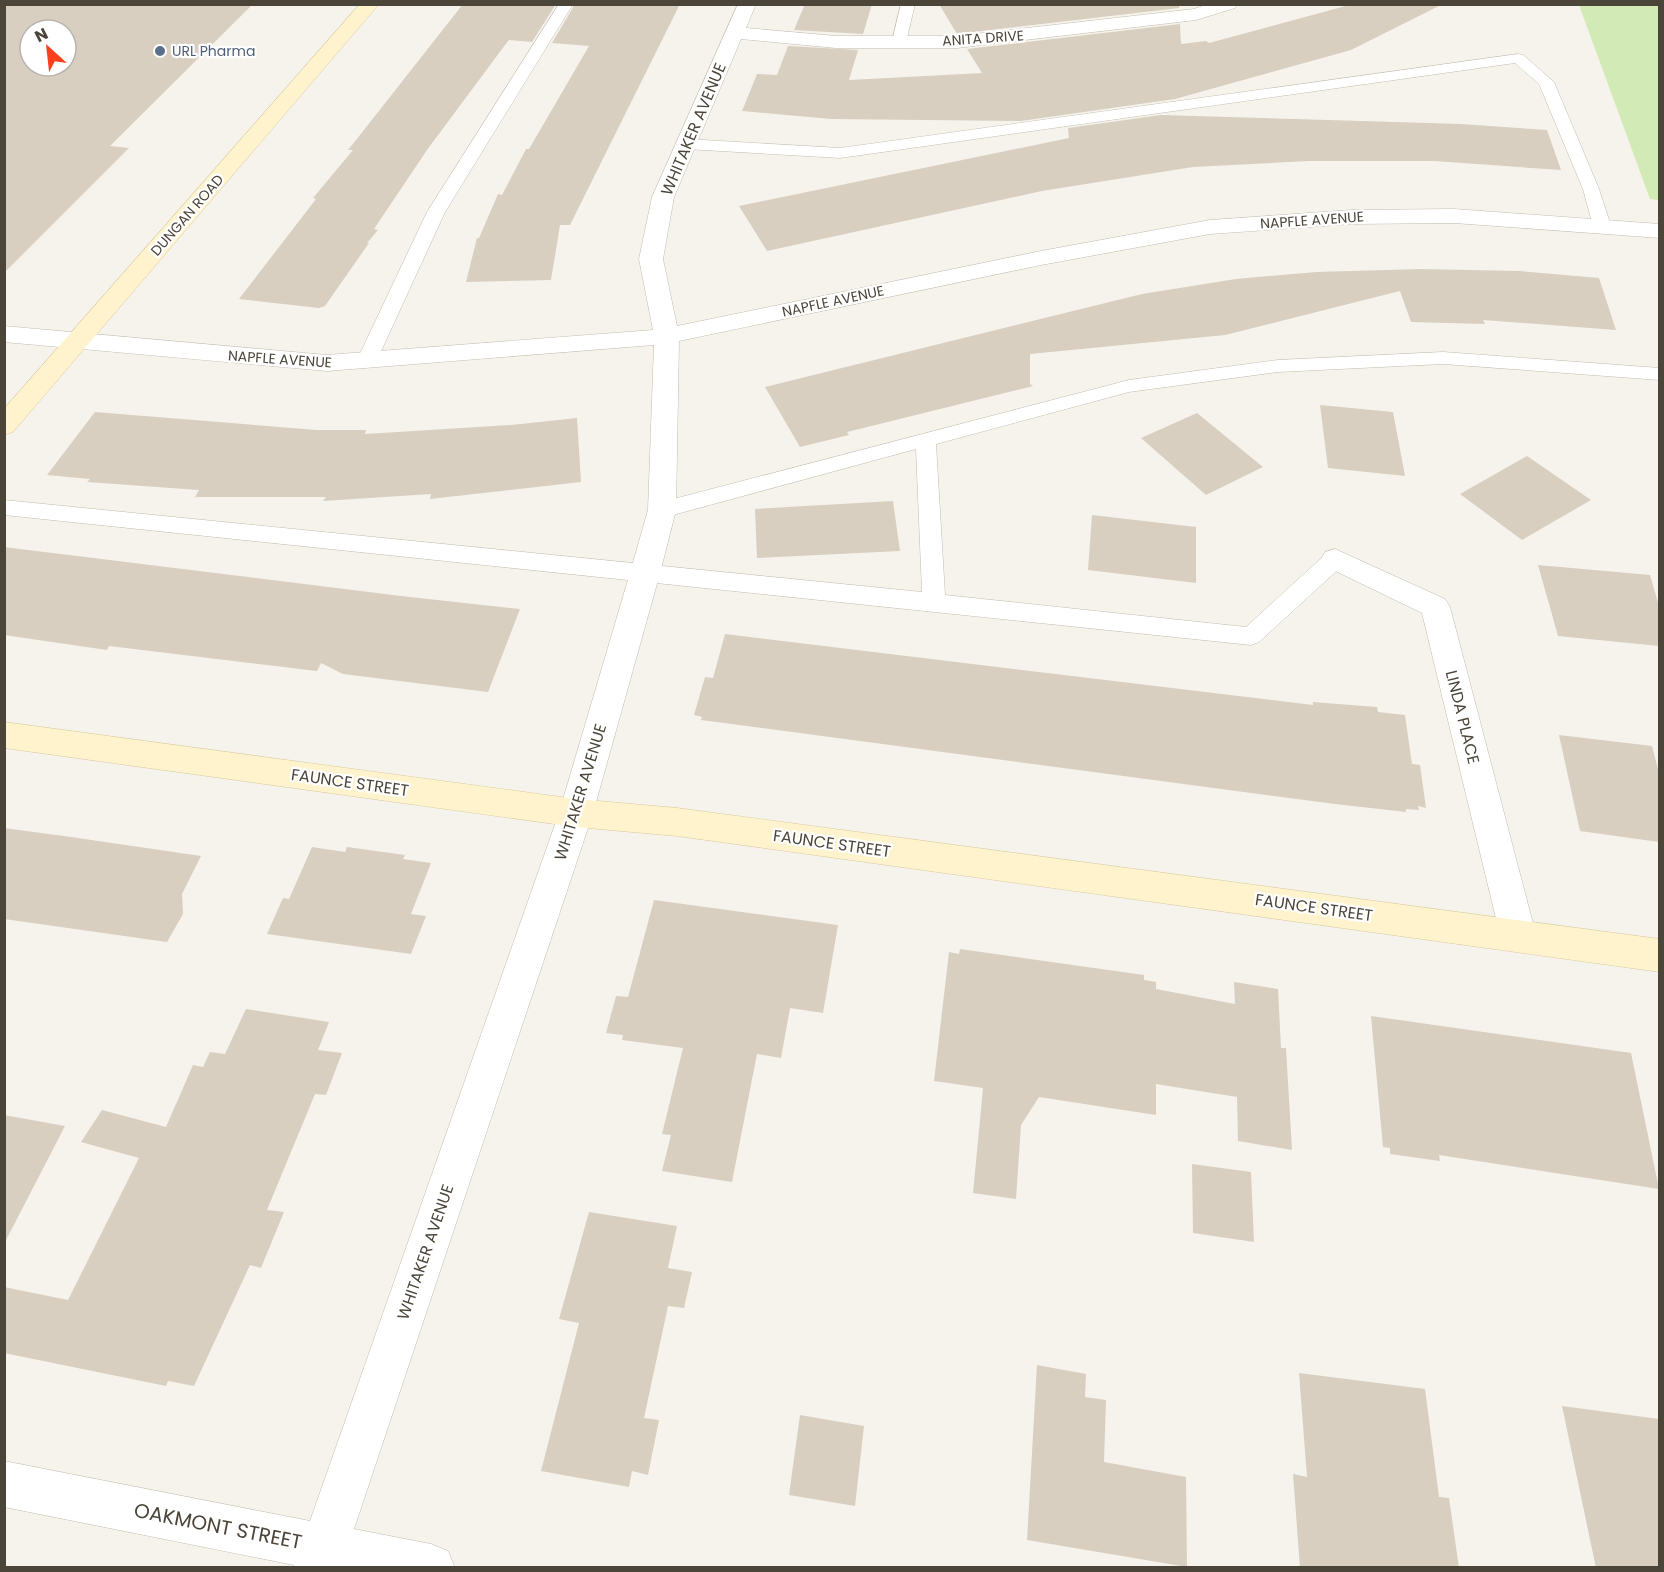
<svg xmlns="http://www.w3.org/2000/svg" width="1664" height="1572" font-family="Poppins,sans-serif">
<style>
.green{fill:#d2eab5}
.building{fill:#d8cfc1;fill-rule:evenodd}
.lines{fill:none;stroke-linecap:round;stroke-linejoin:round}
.lane-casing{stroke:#c2bbae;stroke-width:1}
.street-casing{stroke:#c2bbae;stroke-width:1}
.secondary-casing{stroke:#d6c79b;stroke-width:1}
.lane{fill:#fff;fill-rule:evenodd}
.street{fill:#fff;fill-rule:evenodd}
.secondary{fill:#fff3cd;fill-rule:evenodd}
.service-dot{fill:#5c6f8a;stroke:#fff;stroke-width:2}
.labels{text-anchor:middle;stroke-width:4.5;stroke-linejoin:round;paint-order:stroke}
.far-street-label{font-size:14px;fill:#4b4439;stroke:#fff}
.far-service-label{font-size:14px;fill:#4e5e75;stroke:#fff;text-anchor:start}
.street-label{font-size:16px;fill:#4b4439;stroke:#fff}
.near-street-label{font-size:20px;fill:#4b4439;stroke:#fff}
</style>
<rect width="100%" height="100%" fill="#f6f3ec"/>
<!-- green -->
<path class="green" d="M1579 5H1659V200L1650 199Z"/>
<!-- building -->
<path class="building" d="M4 4H253L110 146 129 148 4 273ZM30 30H66V66H30Z
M463 4H556L532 42 509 40 505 45 427 150 374 229 378 230 367 243H369L325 306 319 308 239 299 316 199 313 198 353 150H348L360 135Z
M575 4H680L570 225H560L551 280 466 282 477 238H479L498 194 502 195 526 149H529L589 46 552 43Z
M805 4H872L863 34 794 30Z
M939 4H1179V8L957 34Z
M1353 4H1443L1351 50 1175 99 1021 121 831 119 742 111 757 74 777 75 788 46 858 50 849 80 982 73 967 49 1180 24 1181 44 1206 41 1209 43Z
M1161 115 1461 124 1547 130 1561 170 1434 161H1309L1193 167 1042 191 767 251 739 206 1069 138 1068 128Z
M1421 269 1519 271 1599 278 1616 330 1483 320 1485 324 1411 322 1400 291 1225 335 1030 354V384L1033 386 847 432 849 435 800 447 765 387 1142 294 1236 279 1316 272Z
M1320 405 1393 412 1405 476 1328 468Z
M95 412 317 430H366L365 434 511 425 577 418 581 482 430 499 431 494 323 501 326 497H195L199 490 87 482 90 479 47 475Z
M1197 413 1263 467 1206 495 1141 438Z
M1527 456 1591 500 1522 540 1460 494Z
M893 501 900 551 757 558 755 509Z
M1092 515 1196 527V583L1088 570Z
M4 547 401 596 520 609 488 692 343 674 321 663 317 671 109 646 107 650 4 635Z
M1538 565 1650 575 1659 606V646L1558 636Z
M725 634 1313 705V702L1377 707 1378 712 1405 715 1412 764 1420 765 1426 808 1418 806 1419 810 1406 809V812L1335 804 701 720 702 717 694 715 705 677 713 678Z
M1559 735 1652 746 1659 773V842L1580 831Z
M4 828 71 837 201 856 182 894 183 914 167 942 4 919Z
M312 847 345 852 347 847 405 855 403 859 431 863 411 914 426 916 411 954 267 934 283 898 289 899Z
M654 900 838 925 823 1013 790 1008 781 1058 757 1054 732 1182 662 1171 671 1135 662 1134 683 1048 622 1040 623 1035 606 1033 616 996 628 997Z
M960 949 1144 975V980L1156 982V989L1235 1004 1234 982 1278 989 1281 1048H1286L1292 1150 1238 1141 1237 1097 1156 1084V1115L1039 1097 1021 1125 1016 1199 973 1193 983 1088 934 1081 949 952 959 954Z
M246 1009 329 1022 318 1050 342 1053 326 1095 315 1094 267 1210 284 1212 261 1268 250 1265 194 1386 168 1381 166 1386 4 1353V1287L68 1300 139 1158 81 1142 102 1110 166 1127 193 1065 203 1067 210 1052 225 1054Z
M1371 1016 1631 1053 1659 1189 1439 1155 1440 1161 1390 1154V1148L1383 1147Z
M4 1115 65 1126 4 1244Z
M1192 1164 1251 1172 1254 1242 1193 1233Z
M589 1212 677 1226 668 1268 692 1272 684 1308 668 1306 644 1418 659 1420 648 1475 632 1471 629 1487 541 1471 579 1323 559 1319Z
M1037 1365 1086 1374 1085 1397 1106 1400 1104 1462 1186 1477 1187 1567 1027 1540Z
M1299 1373 1425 1389 1439 1497 1449 1498 1459 1568H1300L1293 1474 1307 1477Z
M1562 1406 1659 1419V1568H1596Z
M800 1415 864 1426 855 1506 789 1495Z"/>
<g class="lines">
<!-- lane casing -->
<g class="lane-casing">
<path id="lane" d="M559 4H573L445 212 377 360 374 364H360L357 360 427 212Z
M901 4H915L906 42 899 46 892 42Z
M1518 54 1523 55 1554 82 1599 189 1611 226 1608 230 1602 231 1593 226 1583 189 1539 84 1515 63 840 158 686 149 678 144 686 139 840 148Z
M1443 352 1660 368V380L1443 364 1278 372 1129 392 936 444 945 595 1246 627 1327 553 1335 551 1343 553 1346 559 1343 565 1259 642 1251 645 4 515V500L922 592 916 449 662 518 654 515 651 510 654 505 662 502 1129 380 1278 360Z"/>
</g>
<!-- street casing -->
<g class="street-casing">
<path id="street" d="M738 4H756L746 28 836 36H957L1194 9 1208 4H1238L1235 8 1196 20 957 48H836L741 39 674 197 663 259 677 326 1041 251 1210 220 1352 210 1454 209 1660 224V238L1454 223 1352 224 1210 234 1041 265 679 341 676 510 660 573 593 813 354 1529 431 1544 448 1551 455 1568H293L294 1565 4 1507V1461L310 1521 559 813 630 573 648 510 654 345 327 371 4 342V326L327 355 653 330 639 259 652 197Z
M1335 549 1445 599 1450 607 1536 935 1531 946 1518 951 1505 946 1500 935 1422 613 1325 566 1321 559 1325 552Z"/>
</g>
<!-- secondary casing -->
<g class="secondary-casing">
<path id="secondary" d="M360 4H379L13 432 4 435V409Z
M4 722 576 799 677 808 1660 939V972L677 836 576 827 4 748Z"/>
</g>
<!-- lane -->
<use href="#lane" class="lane"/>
<!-- street -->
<use href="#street" class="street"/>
<!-- secondary -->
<use href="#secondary" class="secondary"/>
</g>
<!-- markers -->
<circle class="service-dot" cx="160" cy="51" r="6"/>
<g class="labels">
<!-- far-street labels -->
<g class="far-street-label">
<text transform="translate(983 38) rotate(-4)" y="5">ANITA DRIVE</text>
<text transform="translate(187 215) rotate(-49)" y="5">DUNGAN ROAD</text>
<text transform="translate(1312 220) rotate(-4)" y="5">NAPFLE AVENUE</text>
<text transform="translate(833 301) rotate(-12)" y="5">NAPFLE AVENUE</text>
<text transform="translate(280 359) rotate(4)" y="5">NAPFLE AVENUE</text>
</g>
<!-- far-service labels -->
<g class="far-service-label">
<text x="172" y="56">URL Pharma</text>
</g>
<!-- street labels -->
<g class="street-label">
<text transform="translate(693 129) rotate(-67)" y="6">WHITAKER AVENUE</text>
<text transform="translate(1463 717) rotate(76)" y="6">LINDA PLACE</text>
<text transform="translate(350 782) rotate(8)" y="6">FAUNCE STREET</text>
<text transform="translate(580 792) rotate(-73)" y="6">WHITAKER AVENUE</text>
<text transform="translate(832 843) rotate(8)" y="6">FAUNCE STREET</text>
<text transform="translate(1314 907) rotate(8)" y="6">FAUNCE STREET</text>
<text transform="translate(425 1252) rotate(-71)" y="6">WHITAKER AVENUE</text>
</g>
<!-- near-street labels -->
<g class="near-street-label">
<text transform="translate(218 1526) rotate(11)" y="7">OAKMONT STREET</text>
</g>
</g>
<!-- border -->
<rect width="1664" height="1572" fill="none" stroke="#4b4439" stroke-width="12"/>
<!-- north arrow -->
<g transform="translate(48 48) rotate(333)"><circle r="28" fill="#ffffff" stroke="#b7b4b0" stroke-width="1.5"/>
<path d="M0-4.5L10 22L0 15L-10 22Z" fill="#fc3f1d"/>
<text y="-9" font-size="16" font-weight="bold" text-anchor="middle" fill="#4b4439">N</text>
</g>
</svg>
